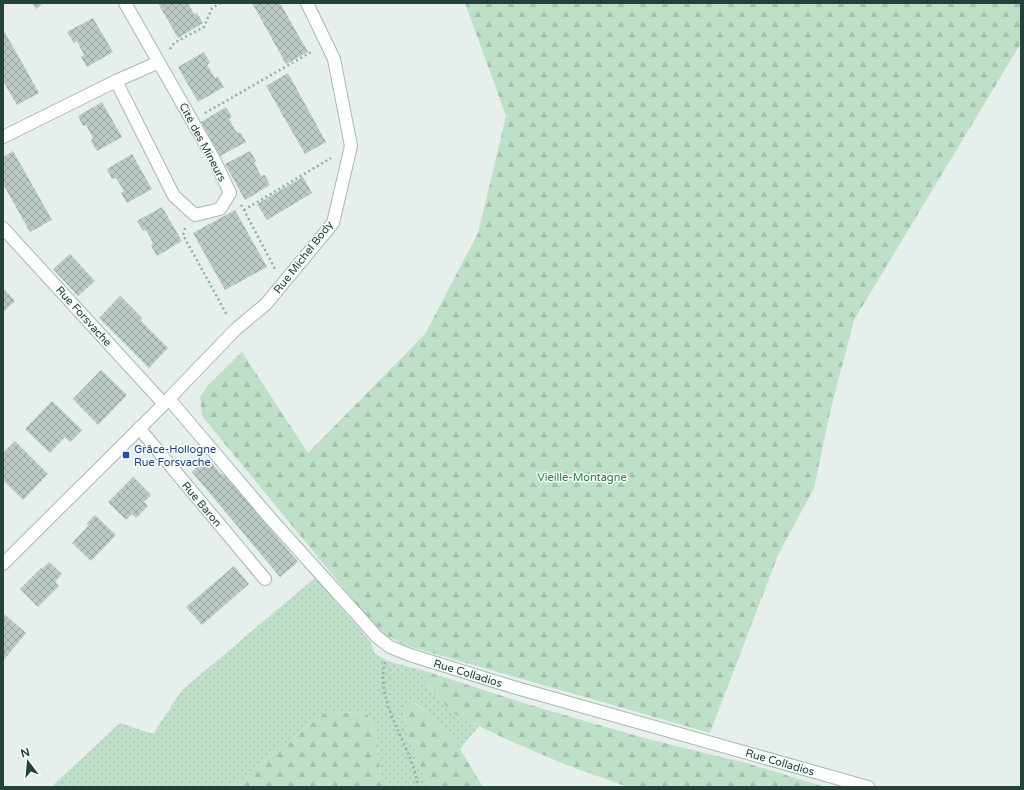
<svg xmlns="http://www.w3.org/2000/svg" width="1024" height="790" font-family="'Varela Round',sans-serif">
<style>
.grass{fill:url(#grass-dots)}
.forest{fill:url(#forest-firs)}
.building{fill:url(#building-cross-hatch)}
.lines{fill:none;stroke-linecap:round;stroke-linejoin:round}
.minor-casing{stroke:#a8b8b2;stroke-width:14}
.path{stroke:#86b3a5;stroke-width:2.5;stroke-dasharray:2 3;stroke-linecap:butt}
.minor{stroke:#fff;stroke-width:12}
.transit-dot{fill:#1a4fb4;stroke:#f7fbf9;stroke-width:1.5}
.labels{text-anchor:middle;stroke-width:3;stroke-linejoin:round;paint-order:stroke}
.street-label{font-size:11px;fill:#24423a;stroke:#f7fbf9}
.transit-label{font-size:11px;fill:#164399;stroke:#f7fbf9;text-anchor:start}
.park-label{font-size:11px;fill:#2d7a4b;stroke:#f7fbf9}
</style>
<defs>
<pattern id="grass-dots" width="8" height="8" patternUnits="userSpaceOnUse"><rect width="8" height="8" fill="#bfe0c8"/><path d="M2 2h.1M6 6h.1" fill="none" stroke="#a4c1ad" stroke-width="1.8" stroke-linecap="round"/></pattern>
<pattern id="forest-firs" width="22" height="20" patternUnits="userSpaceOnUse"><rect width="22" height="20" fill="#bfe0c8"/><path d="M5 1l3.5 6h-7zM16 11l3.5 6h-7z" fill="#a4c1ad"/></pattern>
<pattern id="building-cross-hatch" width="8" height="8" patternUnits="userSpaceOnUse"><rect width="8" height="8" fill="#bbcac4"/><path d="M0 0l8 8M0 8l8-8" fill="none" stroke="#98a6a0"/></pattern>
</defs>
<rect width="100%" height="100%" fill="#e6efeb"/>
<!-- grass -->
<path class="grass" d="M315 578 358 627 371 643 375 654 390 662 419 669 430 688 452 713 479 726 460 749 436 720 413 701 403 705 407 730 422 772 430 787H382L375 728 366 713 326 712 231 787H51L120 723 153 734 182 690Z"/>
<!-- forest -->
<path class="forest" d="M465 3H1021V43L854 320 830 412 814 488 778 555 710 733 404 645 382 633 368 618 202 416 200 397 208 385 242 352 308 453 425 334 478 233 506 116Z
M419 669 530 705 644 738 746 763 825 787H628L564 764 508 740 452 713 430 688Z
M412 701 436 720 460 749 483 787H430L422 772 407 730 403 705Z
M326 712 366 713 375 728 382 787H231Z"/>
<!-- building -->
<path class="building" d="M32 3H44L36 9Z
M158 3H188L194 14 197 13 203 23 178 38Z
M252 3H280L308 52 286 64Z
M93 18 113 52 87 67 81 57 84 55 77 41 74 43 67 32Z
M3 29 39 93 17 105 3 81Z
M204 52 210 62 207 65 215 78 218 77 224 87 198 102 178 67Z
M288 73 326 142 305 154 266 86Z
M102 102 122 137 97 151 91 141 93 138 86 125 83 126 78 116Z
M226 107 232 117 229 119 237 133 240 132 246 142 220 156 201 122Z
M13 151 52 220 30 232 3 184V157Z
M250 151 256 161 254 162 261 176 265 175 270 185 245 200 225 164Z
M132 154 152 189 127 203 121 193 124 191 116 178 112 179 107 169Z
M303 177 312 193 267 220 257 204Z
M162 207 182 241 157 256 151 246 153 243 146 230 143 231 137 221Z
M235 210 267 267 225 290 193 233Z
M70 254 95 281 78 296 53 269Z
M3 288 15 301 3 312Z
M120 296 142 318 141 321 168 348 149 368 99 318Z
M101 370 127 395 98 425 73 399Z
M52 401 82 430 70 442 65 437 50 453 25 429Z
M15 441 48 474 23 500 3 480V453Z
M207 458 222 475 224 474 298 562 280 577 192 472Z
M133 477 151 495 144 502 148 506 136 518 132 514 126 520 108 502Z
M95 515 116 535 91 561 72 543 88 526 87 523Z
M49 562 62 574 55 582 59 586 38 607 20 589 41 568 42 569Z
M234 566 249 584 202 625 186 607Z
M3 613 26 633 3 661Z"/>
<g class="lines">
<!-- minor casing -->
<g class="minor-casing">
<path id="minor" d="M116 81 174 196 195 215 220 209 230 193 215 161 125 3
M3 137 116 81 159 62
M3 228 164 404
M169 399 270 518 362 620 377 637 390 647 410 655 513 687 868 787
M139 428 265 579
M3 564 164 404 183 384 236 329 266 304 333 223 351 146 334 59 307 3"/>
</g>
<!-- path -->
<path class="path" d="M170 49 174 43 204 27 212 8 221 3
M205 113 313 51
M241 205 244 210 275 269
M244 210 331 158
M185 228 183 235 227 315
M385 662C374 704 413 746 418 787"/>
<!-- minor -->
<use href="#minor" class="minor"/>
</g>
<!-- markers -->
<rect class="transit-dot" x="122" y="451" width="8" height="8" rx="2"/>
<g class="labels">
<!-- street labels -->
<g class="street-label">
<text transform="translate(203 142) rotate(62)" y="4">Cité des Mineurs</text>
<text transform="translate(303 257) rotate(-52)" y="4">Rue Michel Body</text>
<text transform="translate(84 316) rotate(48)" y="4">Rue Forsvache</text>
<text transform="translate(202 504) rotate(50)" y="4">Rue Baron</text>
<text transform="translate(468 673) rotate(17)" y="4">Rue Colladios</text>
<text transform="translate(780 762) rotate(16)" y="4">Rue Colladios</text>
</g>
<!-- transit labels -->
<g class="transit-label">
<text x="134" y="453">Grâce-Hollogne<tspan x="134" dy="13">Rue Forsvache</tspan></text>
</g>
<!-- park labels -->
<g class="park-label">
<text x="582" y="481">Vieille-Montagne</text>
</g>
</g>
<!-- border -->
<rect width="1024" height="790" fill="none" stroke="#24423a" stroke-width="8"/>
<!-- north arrow -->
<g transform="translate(28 762) rotate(344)" stroke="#f7fbf9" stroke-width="3" paint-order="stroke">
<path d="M0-3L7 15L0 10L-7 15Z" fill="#24423a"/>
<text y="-6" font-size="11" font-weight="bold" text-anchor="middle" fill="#24423a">N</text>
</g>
</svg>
